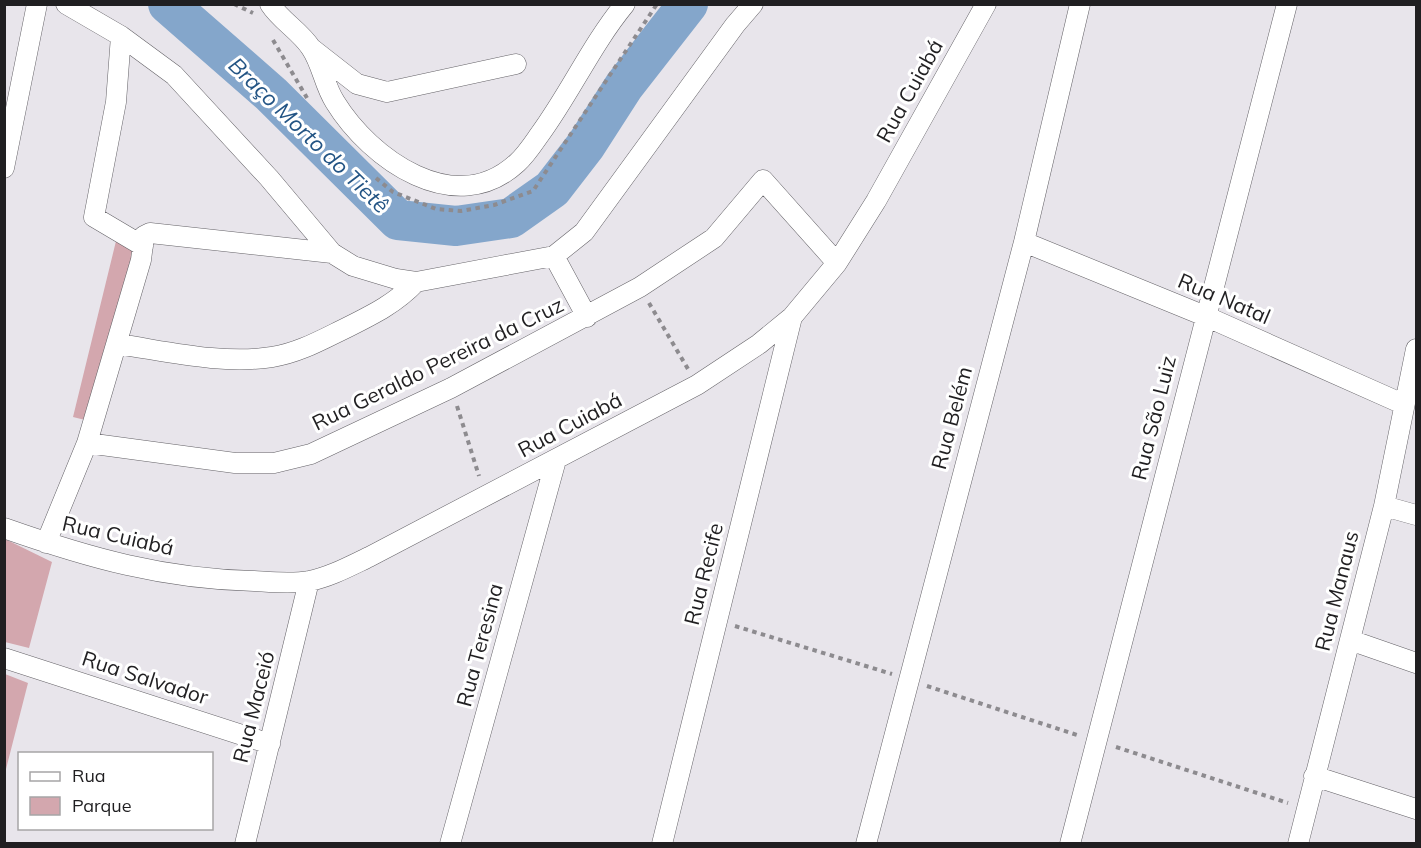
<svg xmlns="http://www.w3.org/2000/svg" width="1421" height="848" font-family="Mulish,sans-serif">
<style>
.green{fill:#d3a7ae}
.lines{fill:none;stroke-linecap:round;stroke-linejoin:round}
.river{stroke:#84a6cb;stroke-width:40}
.street-casing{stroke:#646267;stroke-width:21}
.path{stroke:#8d8b8f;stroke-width:4;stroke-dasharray:4.5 4.5;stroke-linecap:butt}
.street{stroke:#fff;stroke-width:20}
.labels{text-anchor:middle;stroke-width:6;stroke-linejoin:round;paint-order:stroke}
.street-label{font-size:21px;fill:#201f21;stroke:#fff}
.water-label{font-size:22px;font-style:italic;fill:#235484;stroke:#fff}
</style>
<rect width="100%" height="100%" fill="#e8e5eb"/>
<!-- green -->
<path class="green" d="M117 237 136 250 89 421 73 417Z
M5 539 52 562 29 648 5 642Z
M5 674 28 683 5 773 4 674Z"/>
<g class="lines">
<!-- river -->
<path class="river" d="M168 4 271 94 398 220 456 226 511 218 552 189 586 145 624 86 688 4"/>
<!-- street casing -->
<g class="street-casing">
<path id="street" d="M66 4 121 36 174 75 269 178 332 253 353 266 396 279 416 282C396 303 374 314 348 327 323 339 299 353 272 357 222 365 166 351 117 344
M270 4C281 21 300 31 311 48 322 64 324 85 335 102 370 159 455 220 517 163 526 155 533 144 540 134 570 93 592 44 625 4
M121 36 116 102 94 217 143 246
M311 48 357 84 387 92 516 64
M4 168 37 4
M1024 242 1205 316 1403 404
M554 256 587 317
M416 282 554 256 584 232 735 25 753 4
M87 443 235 463H274L311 454 451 388 640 287 714 238 763 180 837 263
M1384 506 1416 515
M4 528C89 558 164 579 254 581 272 582 292 584 309 581 330 577 350 566 369 557L697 385 759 344 792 317 837 263 876 201 986 4
M46 543 87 443 141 260 144 236 150 233 332 253
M1350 640 1416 663
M4 658 270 744
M1314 776 1416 809
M245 844 309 581
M450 844 556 460
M662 844 792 317
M866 844 1024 242 1080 4
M1070 844 1287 4
M1298 844 1384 506 1416 349"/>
</g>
<!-- path -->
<path class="path" d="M234 4 253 13
M273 40 307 98
M376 178 393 192 436 209 461 211 494 205 533 191 657 4
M649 303 688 369
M457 406 479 476
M735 626 892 674
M927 686 1077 735
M1116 747 1288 803"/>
<!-- street -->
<use href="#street" class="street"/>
</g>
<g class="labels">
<!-- street labels -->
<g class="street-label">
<text transform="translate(910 91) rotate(-61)" y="7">Rua Cuiabá</text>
<text transform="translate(1224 299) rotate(23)" y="7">Rua Natal</text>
<text transform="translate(438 364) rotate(-26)" y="7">Rua Geraldo Pereira da Cruz</text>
<text transform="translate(952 418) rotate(-75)" y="7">Rua Belém</text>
<text transform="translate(1154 418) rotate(-76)" y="7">Rua São Luiz</text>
<text transform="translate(570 425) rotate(-28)" y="7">Rua Cuiabá</text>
<text transform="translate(118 536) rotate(13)" y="7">Rua Cuiabá</text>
<text transform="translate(704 574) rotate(-76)" y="7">Rua Recife</text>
<text transform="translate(1337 591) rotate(-76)" y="7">Rua Manaus</text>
<text transform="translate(480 645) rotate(-75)" y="7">Rua Teresina</text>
<text transform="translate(145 678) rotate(18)" y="7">Rua Salvador</text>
<text transform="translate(254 707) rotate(-76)" y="7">Rua Maceió</text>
</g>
<!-- water labels -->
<g class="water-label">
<text transform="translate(309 135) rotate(44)" y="8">Braço Morto do Tietê</text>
</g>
</g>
<!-- border -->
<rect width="1421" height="848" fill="none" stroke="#201f21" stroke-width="12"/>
<!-- legend -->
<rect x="18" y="752" width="195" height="78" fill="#ffffff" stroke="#a6a5a6" stroke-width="1.5"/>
<rect x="30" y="772" width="30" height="9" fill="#ffffff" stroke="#a6a5a6" stroke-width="1.5"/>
<text x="72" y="782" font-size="18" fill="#201f21">Rua</text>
<rect x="30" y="797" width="30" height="18" fill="#d3a7ae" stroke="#a6a5a6" stroke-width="1.5"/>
<text x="72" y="812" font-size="18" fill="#201f21">Parque</text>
</svg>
